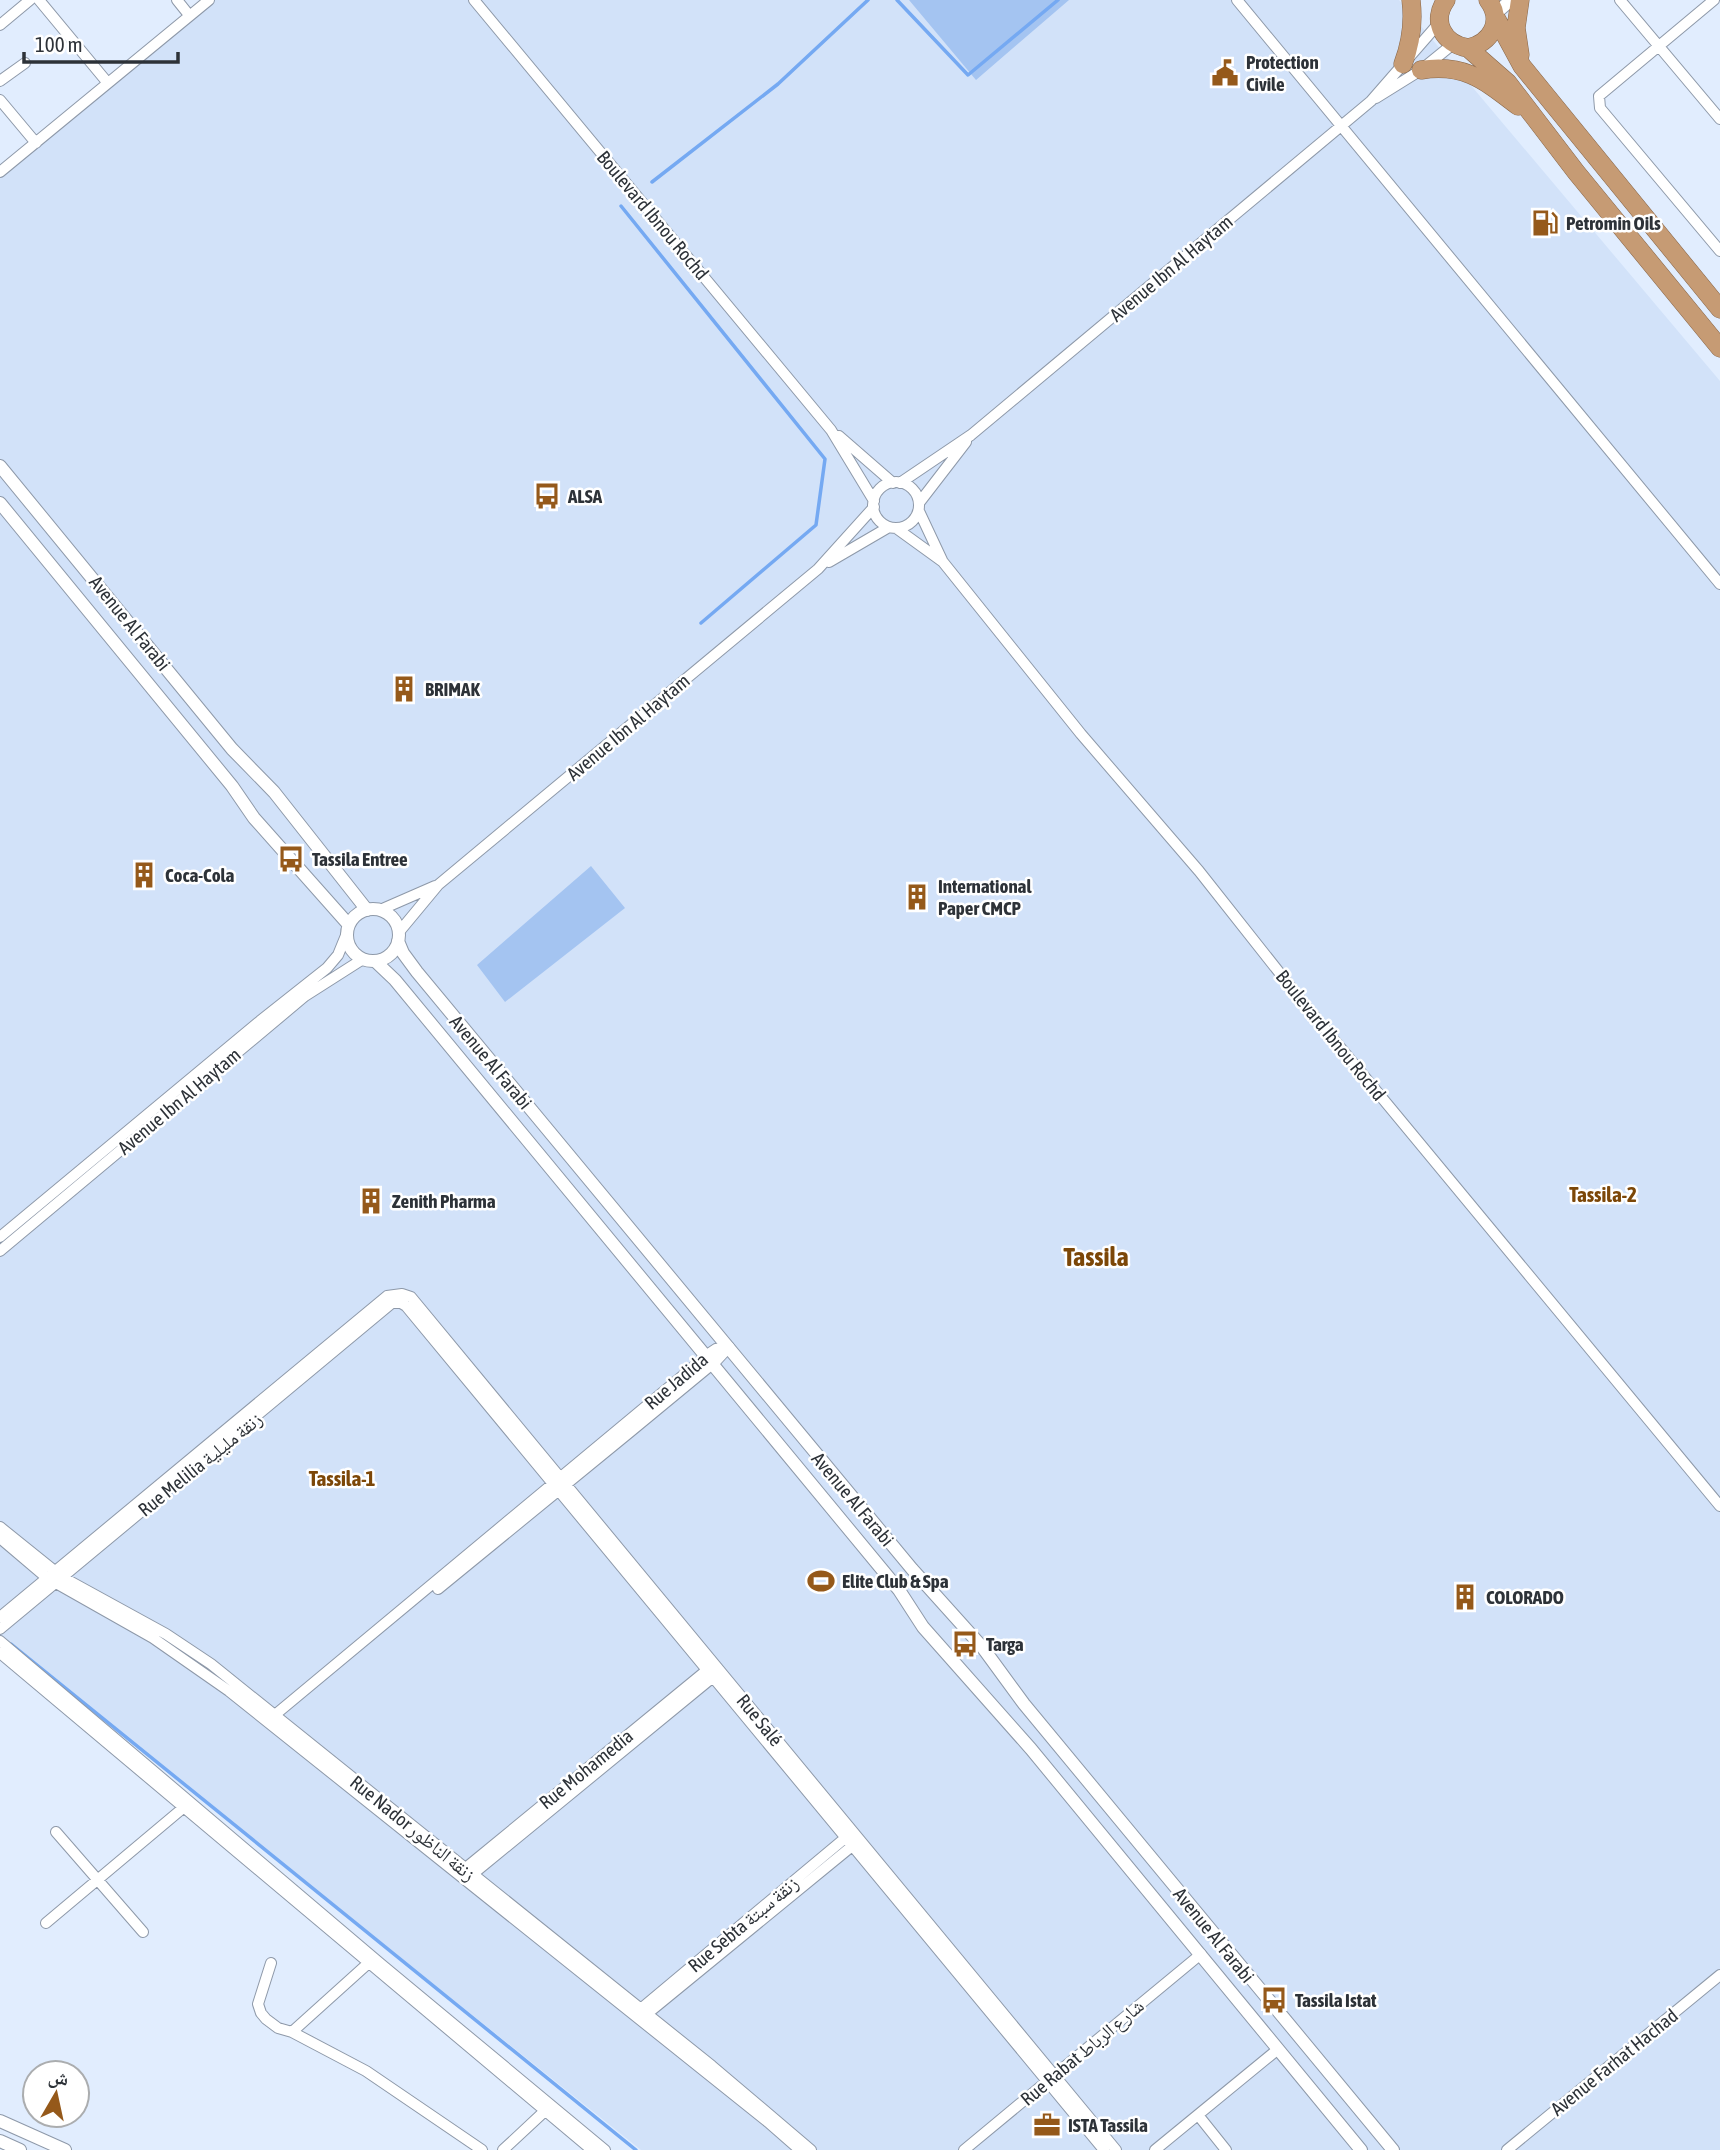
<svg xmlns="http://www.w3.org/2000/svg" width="1720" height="2150" font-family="'Asap Condensed','Noto Naskh Arabic',sans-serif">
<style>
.built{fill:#d2e2f9}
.green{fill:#a4c4f1}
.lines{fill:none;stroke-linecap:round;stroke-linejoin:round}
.stream{stroke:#75a9f2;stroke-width:3.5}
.minor-casing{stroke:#8e99a9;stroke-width:12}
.tertiary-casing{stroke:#8e99a9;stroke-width:14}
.trunk-casing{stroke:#876649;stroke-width:19}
.minor{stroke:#fff;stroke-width:10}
.tertiary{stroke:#fff;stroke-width:12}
.trunk{stroke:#c69b74;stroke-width:18}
.labels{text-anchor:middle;stroke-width:5;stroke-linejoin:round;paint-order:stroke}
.poi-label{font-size:19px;font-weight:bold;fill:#2d3238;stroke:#fff;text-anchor:start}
.street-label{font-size:19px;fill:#2d3238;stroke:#fff}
.neighbourhood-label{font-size:21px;font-weight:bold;fill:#7c4708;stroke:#fff}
.district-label{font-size:26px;font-weight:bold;fill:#7c4708;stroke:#fff}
</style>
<rect width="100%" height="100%" fill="#e1edfe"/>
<!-- built -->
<path class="built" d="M212 0H1399L1720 381V2150H641L0 1637V174Z"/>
<!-- green -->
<path class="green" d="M909 0H1069L976 80Z
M591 866 625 908 505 1002 477 965Z"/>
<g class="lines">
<!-- stream -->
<path class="stream" d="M897 0 968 75 1058 0
M652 182 778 84 868 0
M621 206 825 459 816 525 701 623
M11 1644 636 2150"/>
<!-- minor casing -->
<g class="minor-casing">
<path id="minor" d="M39 0 107 82
M177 0 189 15
M474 0 831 430 874 501
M1237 0 1720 584
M1620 0 1720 119
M1714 0 1599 96 1600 108 1720 251
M0 25 30 0
M0 81 25 63
M1376 98 1421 70 1453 44
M0 100 36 143
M0 172 209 0
M839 436 893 483
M873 505a23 23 0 1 1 46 0a23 23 0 1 1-46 0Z
M900 483 971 435 1371 101 1439 23
M919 503 966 442
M919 511 942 560
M896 528 943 562 1081 734 1199 871 1301 1000 1720 1506
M829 562 889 527
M380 910 435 886
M399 932 438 885 818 569 874 507
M0 1237 260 1021 327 968 338 955 347 933
M0 1251 305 996 363 959
M401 1303 406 1306 1104 2150
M0 1527 62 1577 166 1634 211 1664 712 2066 811 2150
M0 1538 47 1578 153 1638 229 1691 768 2122 800 2150
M438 1589 630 1432 716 1361 729 1347
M0 1617 387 1296 402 1294 411 1297 1116 2150
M0 1629 392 1303H401
M0 1641 381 1964 605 2150
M0 1653 592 2150
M270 1719 710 1353 716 1349 729 1347
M56 1832 143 1932
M462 1871 712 1666
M468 1878 718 1673
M46 1923 189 1803
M271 1963 258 2004 261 2013 266 2019 278 2028 292 2032 366 2071 482 2150
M637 2012 850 1834
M642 2018 857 1842
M292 2032 373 1959
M1198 2115 1226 2150
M503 2150 547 2109
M964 2150 1201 1954
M1155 2150 1277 2050
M1507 2150 1720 1975"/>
</g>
<!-- tertiary casing -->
<g class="tertiary-casing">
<path id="tertiary" d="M1495 14 1511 0
M0 466 232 749 274 792 367 910
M0 503 232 786 254 818 349 925
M347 935a26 26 0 1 1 52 0a26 26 0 1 1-52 0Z
M398 941 403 953 417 972 912 1569 983 1648 1024 1704 1393 2150
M375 961 395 980 899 1590 923 1627 1031 1749 1361 2150
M0 2121 65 2150
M0 2141 20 2150"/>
</g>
<!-- trunk casing -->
<g class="trunk-casing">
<path id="trunk" d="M1446 0C1431 21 1443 44 1468 48L1508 83 1576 172 1720 348
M1496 18 1522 66 1720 309
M1468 48C1491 43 1504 21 1488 0
M1520 55 1516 28 1520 0
M1403 64C1411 43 1414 23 1411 0
M1421 70C1465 63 1485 81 1518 106"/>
</g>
<!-- minor -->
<use href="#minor" class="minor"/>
<!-- tertiary -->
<use href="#tertiary" class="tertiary"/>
<!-- trunk -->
<use href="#trunk" class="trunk"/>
</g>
<!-- icons -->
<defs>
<g id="civic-bare" transform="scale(2.1)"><path d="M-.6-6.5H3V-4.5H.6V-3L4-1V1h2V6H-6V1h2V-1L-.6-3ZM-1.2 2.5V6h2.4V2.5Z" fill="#95591a" stroke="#fff" stroke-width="2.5" paint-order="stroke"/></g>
<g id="fuel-bare" transform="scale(2.1)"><path d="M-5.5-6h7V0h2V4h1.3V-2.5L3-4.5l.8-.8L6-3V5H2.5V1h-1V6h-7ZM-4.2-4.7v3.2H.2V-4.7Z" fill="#95591a" stroke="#fff" stroke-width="2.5" paint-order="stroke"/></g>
<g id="bus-bare" transform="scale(2.1)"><path d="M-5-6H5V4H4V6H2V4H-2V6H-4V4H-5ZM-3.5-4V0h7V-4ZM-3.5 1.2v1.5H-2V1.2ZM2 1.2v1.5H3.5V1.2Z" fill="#95591a" stroke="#fff" stroke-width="2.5" paint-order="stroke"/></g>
<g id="building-bare" transform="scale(2.1)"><path d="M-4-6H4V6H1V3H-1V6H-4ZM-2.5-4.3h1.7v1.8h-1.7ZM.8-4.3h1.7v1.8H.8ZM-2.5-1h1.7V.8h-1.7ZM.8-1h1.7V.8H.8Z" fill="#95591a" stroke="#fff" stroke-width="2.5" paint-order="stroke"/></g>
<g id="stadium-bare" transform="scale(2.1)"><path d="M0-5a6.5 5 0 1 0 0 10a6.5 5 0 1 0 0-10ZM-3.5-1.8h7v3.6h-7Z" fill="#95591a" stroke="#fff" stroke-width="2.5" paint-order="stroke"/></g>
<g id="office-bare" transform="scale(2.1)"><path d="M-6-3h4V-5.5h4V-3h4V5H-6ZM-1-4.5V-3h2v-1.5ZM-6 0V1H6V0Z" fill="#95591a" stroke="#fff" stroke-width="2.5" paint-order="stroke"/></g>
</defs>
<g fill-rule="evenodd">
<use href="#civic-bare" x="1225" y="73"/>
<use href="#fuel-bare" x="1545" y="223"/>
<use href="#bus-bare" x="547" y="496"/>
<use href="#building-bare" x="404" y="689"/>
<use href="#bus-bare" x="291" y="859"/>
<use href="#building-bare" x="144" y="875"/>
<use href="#building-bare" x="917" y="897"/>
<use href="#building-bare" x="371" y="1201"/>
<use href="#stadium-bare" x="821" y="1581"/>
<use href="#building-bare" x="1465" y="1597"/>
<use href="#bus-bare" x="965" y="1644"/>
<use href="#bus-bare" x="1274" y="2000"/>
<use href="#office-bare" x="1047" y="2125"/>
</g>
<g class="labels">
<!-- poi labels -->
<g class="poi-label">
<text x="1246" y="69">Protection<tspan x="1246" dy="22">Civile</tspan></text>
<text x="1566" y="230">Petromin Oils</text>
<text x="568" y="503">ALSA</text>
<text x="425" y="696">BRIMAK</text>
<text x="312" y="866">Tassila Entree</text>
<text x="165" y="882">Coca-Cola</text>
<text x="938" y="893">International<tspan x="938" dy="22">Paper CMCP</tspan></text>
<text x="392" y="1208">Zenith Pharma</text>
<text x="842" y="1588">Elite Club &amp; Spa</text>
<text x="1486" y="1604">COLORADO</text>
<text x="986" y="1651">Targa</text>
<text x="1295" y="2007">Tassila Istat</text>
<text x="1068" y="2132">ISTA Tassila</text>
</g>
<!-- street labels -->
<g class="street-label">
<text transform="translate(653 215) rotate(50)" y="7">Boulevard Ibnou Rochd</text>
<text transform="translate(1171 268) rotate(-40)" y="7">Avenue Ibn Al Haytam</text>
<text transform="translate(130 623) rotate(51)" y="7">Avenue Al Farabi</text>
<text transform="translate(628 727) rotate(-40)" y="7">Avenue Ibn Al Haytam</text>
<text transform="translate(1331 1035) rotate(51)" y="7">Boulevard Ibnou Rochd</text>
<text transform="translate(491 1062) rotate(50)" y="7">Avenue Al Farabi</text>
<text transform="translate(179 1101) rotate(-40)" y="7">Avenue Ibn Al Haytam</text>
<text transform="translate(676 1381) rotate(-40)" y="7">Rue Jadida</text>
<text transform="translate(200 1464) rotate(-39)" y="7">Rue Melilia زنقة مليلية</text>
<text transform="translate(853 1499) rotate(50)" y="7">Avenue Al Farabi</text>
<text transform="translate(760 1720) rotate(51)" y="7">Rue Salé</text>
<text transform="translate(586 1769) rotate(-39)" y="7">Rue Mohamedia</text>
<text transform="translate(413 1828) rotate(39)" y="7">Rue Nador زنقة الناظور</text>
<text transform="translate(743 1924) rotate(-40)" y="7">Rue Sebta زنقة سبتة</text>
<text transform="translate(1214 1935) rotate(51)" y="7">Avenue Al Farabi</text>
<text transform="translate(1082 2052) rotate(-40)" y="7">Rue Rabat شارع الرباط</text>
<text transform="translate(1614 2062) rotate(-39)" y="7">Avenue Farhat Hachad</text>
</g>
<!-- neighbourhood labels -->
<g class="neighbourhood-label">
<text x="1603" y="1202">Tassila-2</text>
<text x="342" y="1486">Tassila-1</text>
</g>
<!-- district labels -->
<g class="district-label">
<text x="1096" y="1266">Tassila</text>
</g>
</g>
<!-- north arrow -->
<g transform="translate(56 2094) rotate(9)"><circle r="33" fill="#ffffff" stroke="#abadaf" stroke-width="2"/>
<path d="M0-5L12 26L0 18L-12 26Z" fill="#95591a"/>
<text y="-10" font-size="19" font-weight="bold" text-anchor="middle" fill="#2d3238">ش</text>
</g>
<!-- scale -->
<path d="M24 52v10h154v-10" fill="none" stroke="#2d3238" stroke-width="3.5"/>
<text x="35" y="52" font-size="21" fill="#2d3238" stroke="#ffffff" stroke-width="5" paint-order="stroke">100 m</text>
</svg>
